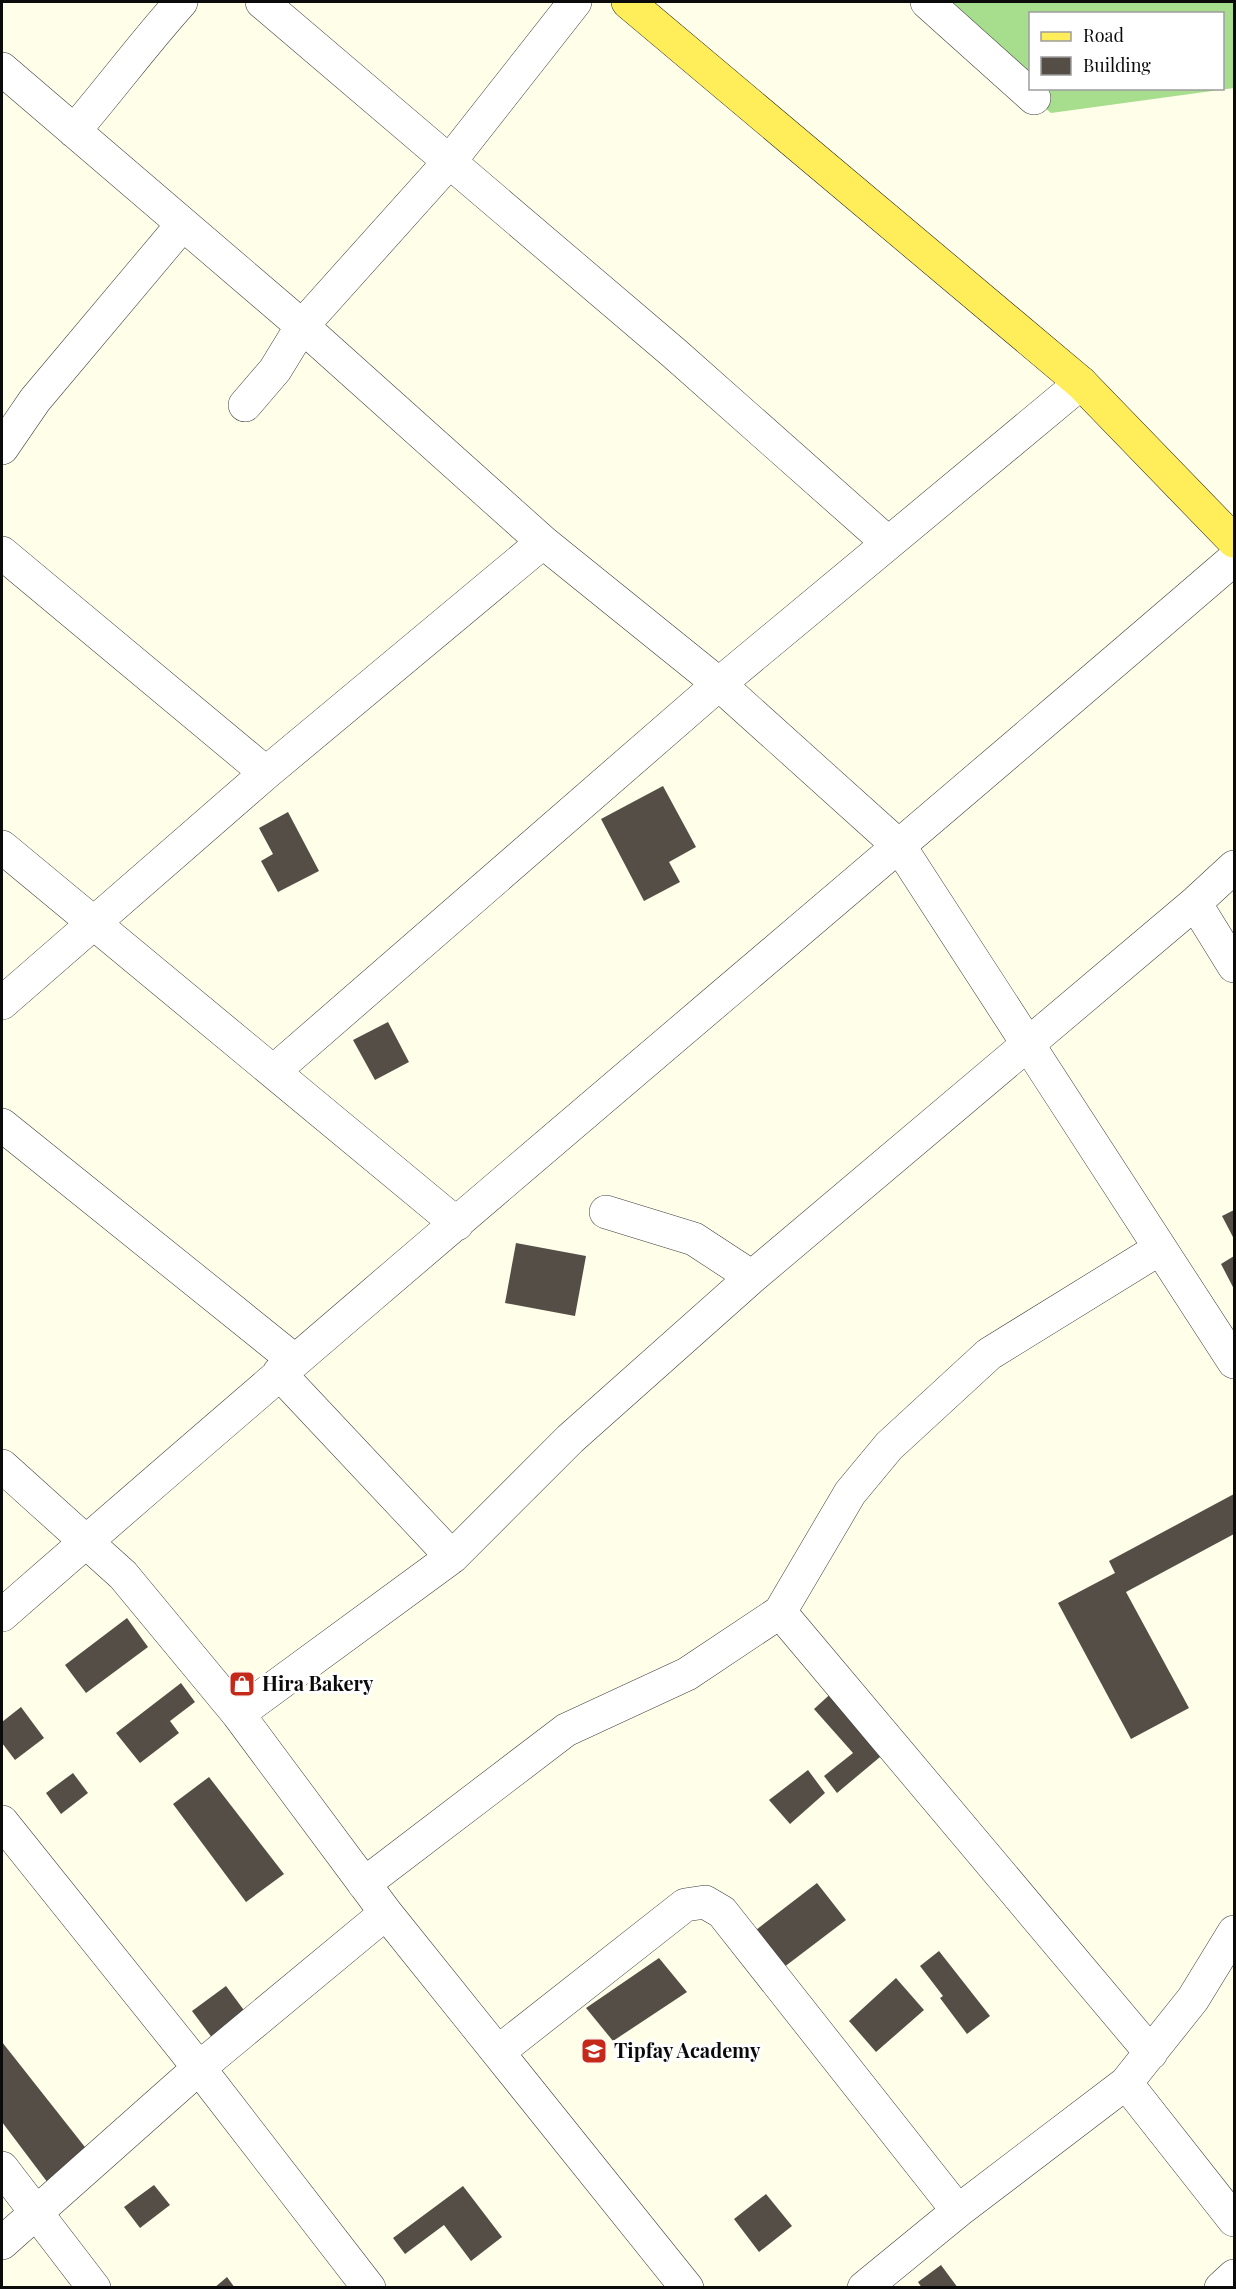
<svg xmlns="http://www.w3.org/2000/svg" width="1236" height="2289" font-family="'Playfair Display',serif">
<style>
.forest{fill:#a7de8e;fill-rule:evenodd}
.building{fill:#544e47}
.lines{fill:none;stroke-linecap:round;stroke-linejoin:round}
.minor-casing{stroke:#3e3e3e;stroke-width:34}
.major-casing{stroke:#1c1c1c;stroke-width:34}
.minor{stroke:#fff;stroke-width:33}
.major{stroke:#ffee59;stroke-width:33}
.labels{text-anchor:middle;stroke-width:6;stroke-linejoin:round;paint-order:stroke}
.poi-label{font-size:20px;font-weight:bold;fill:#0b0b0b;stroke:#fff;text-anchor:start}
</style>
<rect width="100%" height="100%" fill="#fffee9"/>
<!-- forest -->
<path class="forest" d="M914 2H1234V88L1051 113ZM1030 14H1222V88H1030Z"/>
<!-- building -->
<path class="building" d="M663 786 696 847 669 862 680 882 644 901 601 819Z
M288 812 319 871 278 892 261 861 273 854 259 828Z
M388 1022 409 1062 375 1080 353 1040Z
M1234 1210V1239L1222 1216Z
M516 1243 586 1256 575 1316 505 1303Z
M1234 1256V1289L1221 1264Z
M1234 1494V1534L1126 1592 1189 1708 1131 1739 1058 1603 1115 1573 1109 1561Z
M127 1618 148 1647 86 1693 65 1665Z
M181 1683 195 1702 170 1721 179 1733 140 1763 116 1733Z
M837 1688 892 1747 837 1793 824 1776 853 1753 814 1709Z
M21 1707 44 1738 15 1760 2 1743V1722Z
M808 1770 825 1793 790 1824 769 1800Z
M73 1773 88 1793 61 1814 46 1793Z
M209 1777 284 1874 246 1902 173 1804Z
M817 1883 846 1920 771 1977 743 1940Z
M939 1951 990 2016 967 2034 940 1998 943 1996 920 1966Z
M659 1958 687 1992 613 2041 586 2008Z
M896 1978 924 2010 876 2052 849 2021Z
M226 1986 249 2017 216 2043 192 2011Z
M2 2042 92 2156 51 2187 2 2122Z
M154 2185 170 2205 140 2228 124 2207Z
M463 2186 502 2237 471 2261 444 2225 405 2254 393 2238Z
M766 2194 792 2226 759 2252 734 2219Z
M941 2265 958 2288H922L918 2282Z
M227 2277 235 2288H214Z"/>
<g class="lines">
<!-- minor casing -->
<g class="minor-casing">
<path id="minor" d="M262 2 674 353 887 542
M927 2 1034 98
M2 69 302 326 543 542 719 684 900 847 1234 1362
M74 131C111 88 144 43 181 2
M245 405 275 370 302 326 450 161 575 2
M2 448 35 400 182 225
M2 553 266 773
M2 847 457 1224
M1195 903 1234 966
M2 1003 266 773 543 542
M274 1071 719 684 1081 383
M2 1125 294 1360
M606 1212 694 1239 752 1277
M279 1373 452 1557
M2 1466 123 1575 238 1714 386 1913 687 2288
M780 1612 850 1493 889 1446 989 1354 1159 1249
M2 1615C409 1259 824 912 1234 559
M238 1714 452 1557 570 1439 752 1277 1195 903 1234 867
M2 1822 199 2068 369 2288
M364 1884 566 1730 687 1674 780 1612 1151 2053
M498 2052 685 1905 705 1902 722 1912 958 2211
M1126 2083 1234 2220
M2 2168 94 2288
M2 2243 199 2068 386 1913
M864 2288 958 2211 1126 2083 1193 1999 1234 1932
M1221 2288 1234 2276"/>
</g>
<!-- major casing -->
<g class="major-casing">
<path id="major" d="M628 2 1081 383 1234 541"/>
</g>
<!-- minor -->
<use href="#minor" class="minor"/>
<!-- major -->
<use href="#major" class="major"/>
</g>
<!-- icons -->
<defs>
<g id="shop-square" transform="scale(1.35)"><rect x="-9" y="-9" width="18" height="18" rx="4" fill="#c52919" stroke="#fff"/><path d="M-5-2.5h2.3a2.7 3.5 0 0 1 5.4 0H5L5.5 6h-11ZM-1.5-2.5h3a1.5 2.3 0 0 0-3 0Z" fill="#fff"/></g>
<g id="school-square" transform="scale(1.35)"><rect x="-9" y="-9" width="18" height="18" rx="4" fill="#c52919" stroke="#fff"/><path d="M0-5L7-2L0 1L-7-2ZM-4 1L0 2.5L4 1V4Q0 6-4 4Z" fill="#fff"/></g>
</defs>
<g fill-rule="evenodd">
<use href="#shop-square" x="242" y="1684"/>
<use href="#school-square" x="594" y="2051"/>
</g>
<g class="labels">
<!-- poi labels -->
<g class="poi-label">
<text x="262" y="1691">Hira Bakery</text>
<text x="614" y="2058">Tipfay Academy</text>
</g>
</g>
<!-- border -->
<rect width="1236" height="2289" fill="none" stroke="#0b0b0b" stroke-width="6"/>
<!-- legend -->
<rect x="1029" y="12" width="195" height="78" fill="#ffffff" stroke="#9d9d9d" stroke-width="1.5"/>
<rect x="1041" y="32" width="30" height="9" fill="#ffee59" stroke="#9d9d9d" stroke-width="1.5"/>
<text x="1083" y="42" font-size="18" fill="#0b0b0b">Road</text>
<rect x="1041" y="57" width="30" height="18" fill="#544e47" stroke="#9d9d9d" stroke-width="1.5"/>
<text x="1083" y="72" font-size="18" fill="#0b0b0b">Building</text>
</svg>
